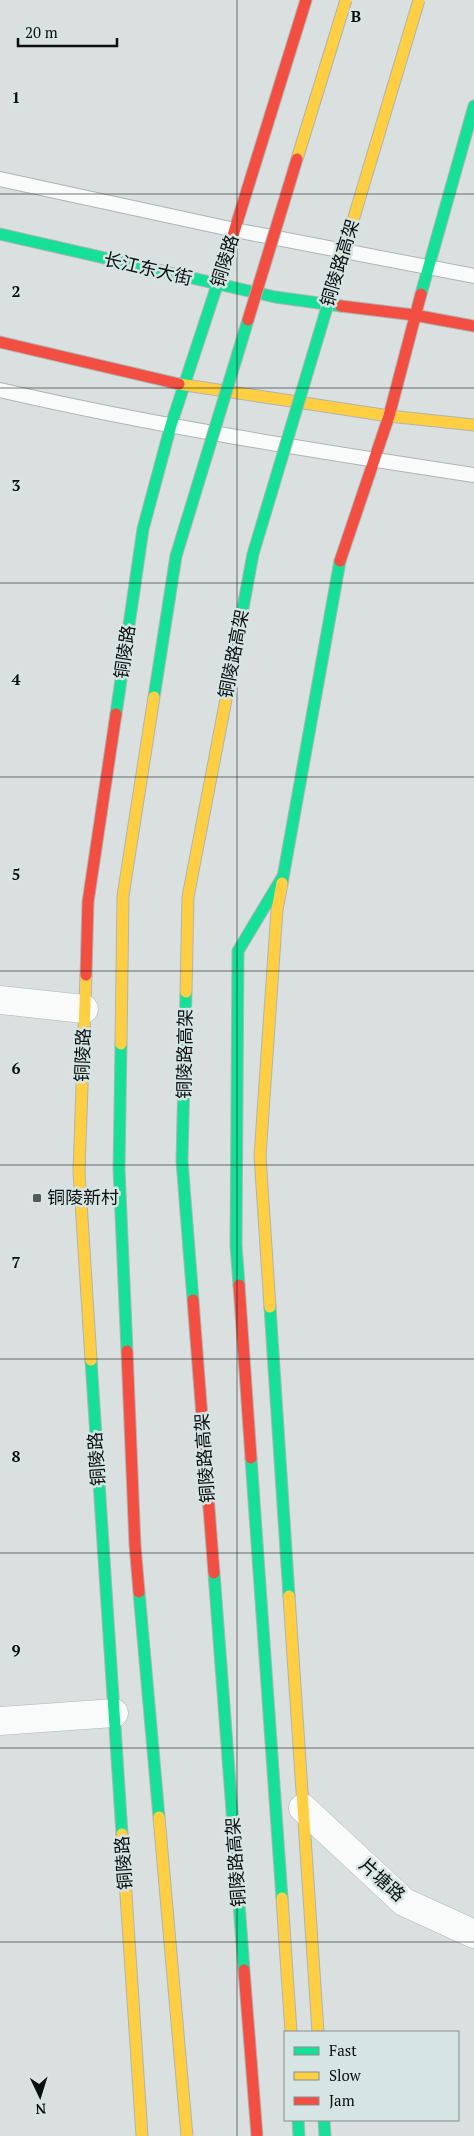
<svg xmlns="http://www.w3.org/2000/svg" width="474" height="2136" font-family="'PT Serif','Noto Sans SC',serif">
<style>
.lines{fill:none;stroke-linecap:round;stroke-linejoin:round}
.lane-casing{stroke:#afb4b3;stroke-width:16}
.street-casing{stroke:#afb4b3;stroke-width:29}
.fast-casing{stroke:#afb4b3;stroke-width:13}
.slow-casing{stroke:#afb4b3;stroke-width:13}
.jam-casing{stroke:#afb4b3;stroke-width:13}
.lane{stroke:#f9fafa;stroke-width:14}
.street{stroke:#f9fafa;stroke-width:28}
.fast{stroke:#16e098;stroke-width:11}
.slow{stroke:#ffcf43;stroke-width:11}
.jam{stroke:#f24e42;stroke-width:11}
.fast-bridge-casing{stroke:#afb4b3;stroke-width:13;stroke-linecap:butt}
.slow-bridge-casing{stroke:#afb4b3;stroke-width:13;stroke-linecap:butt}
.jam-bridge-casing{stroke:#afb4b3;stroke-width:13;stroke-linecap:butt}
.fast-bridge{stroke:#16e098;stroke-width:11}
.slow-bridge{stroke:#ffcf43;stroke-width:11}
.jam-bridge{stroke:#f24e42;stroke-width:11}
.grid{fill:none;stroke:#0a0f0e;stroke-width:1;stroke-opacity:0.55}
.poi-dot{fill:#535858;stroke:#d6e4e4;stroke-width:2}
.labels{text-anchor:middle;stroke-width:5;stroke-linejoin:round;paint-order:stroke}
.street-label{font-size:18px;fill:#0a0f0e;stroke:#d6e4e4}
.poi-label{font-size:18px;fill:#0a0f0e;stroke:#d6e4e4;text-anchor:start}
.grid-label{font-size:16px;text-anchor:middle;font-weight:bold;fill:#0a0f0e;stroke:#d6e4e4;stroke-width:5;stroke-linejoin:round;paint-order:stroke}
</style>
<rect width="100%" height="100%" fill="#dae0e0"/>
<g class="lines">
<!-- lane casing -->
<g class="lane-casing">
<path id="lane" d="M0 179 235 230 474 276
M0 390C156 426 315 451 474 475"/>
</g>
<!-- street casing -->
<g class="street-casing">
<path id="street" d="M0 1000 84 1009
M0 1721 114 1713
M303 1808 404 1902 474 1934"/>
</g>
<!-- fast casing -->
<g class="fast-casing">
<path id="fast" d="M0 234 275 297 341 306
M421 294 474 106
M116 714 143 529 171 425 226 258
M282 883 340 561
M239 1285 236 1245 238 951 283 876
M270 1307 289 1596
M91 1360 122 1834
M251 1458 282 1898
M298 2120 299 2136
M324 2120 325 2136"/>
</g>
<!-- slow casing -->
<g class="slow-casing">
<path id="slow" d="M179 384 389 416 474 425
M86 975 79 1171 91 1360
M270 1307 260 1156 277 910 282 883
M289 1596 318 2032
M122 1834 142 2136
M282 1898 291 2032"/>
</g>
<!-- jam casing -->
<g class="jam-casing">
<path id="jam" d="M226 258 306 0
M341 306 414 315 474 326
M0 342 179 384
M340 561 389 416 421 294
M86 975 88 902 116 714
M239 1285 251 1458"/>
</g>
<!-- lane -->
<use href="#lane" class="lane"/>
<!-- street -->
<use href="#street" class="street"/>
<!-- fast -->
<use href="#fast" class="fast"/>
<!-- slow -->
<use href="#slow" class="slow"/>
<!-- jam -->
<use href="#jam" class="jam"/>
<!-- fast-bridge casing -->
<g class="fast-bridge-casing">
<path id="fast-bridge" d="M227 694 253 554 340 264
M154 697 176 556 248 320
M186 992 182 1161 193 1300
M121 1044 119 1169 127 1351
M214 1573 244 1970
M139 1592 159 1817"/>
</g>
<!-- slow-bridge casing -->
<g class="slow-bridge-casing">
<path id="slow-bridge" d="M297 159 346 0
M340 264 419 0
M186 992 188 897 227 694
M121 1044 123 896 154 697
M159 1817 187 2136"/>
</g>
<!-- jam-bridge casing -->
<g class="jam-bridge-casing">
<path id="jam-bridge" d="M248 320 297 159
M193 1300 214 1573
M127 1351 135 1545 139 1592
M244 1970 257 2136"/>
</g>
<!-- fast-bridge -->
<use href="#fast-bridge" class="fast-bridge"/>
<!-- slow-bridge -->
<use href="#slow-bridge" class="slow-bridge"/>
<!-- jam-bridge -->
<use href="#jam-bridge" class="jam-bridge"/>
</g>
<!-- grid -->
<path class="grid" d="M237 0V2136M0 194H474M0 388H474M0 583H474M0 777H474M0 971H474M0 1165H474M0 1359H474M0 1553H474M0 1748H474M0 1942H474"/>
<!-- markers -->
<rect class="poi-dot" x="32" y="1193" width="10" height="10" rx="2.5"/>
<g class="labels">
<!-- street labels -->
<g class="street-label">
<text transform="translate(225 261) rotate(-73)" y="6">铜陵路</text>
<text transform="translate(340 263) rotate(-73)" y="6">铜陵路高架</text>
<text transform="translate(148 269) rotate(13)" y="6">长江东大街</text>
<text transform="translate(125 652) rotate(-82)" y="6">铜陵路</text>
<text transform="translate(234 654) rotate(-79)" y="6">铜陵路高架</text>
<text transform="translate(185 1054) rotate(-89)" y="6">铜陵路高架</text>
<text transform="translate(83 1055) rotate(-88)" y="6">铜陵路</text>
<text transform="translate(205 1458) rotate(-94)" y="6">铜陵路高架</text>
<text transform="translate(97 1459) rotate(-94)" y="6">铜陵路</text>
<text transform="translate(236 1862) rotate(-94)" y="6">铜陵路高架</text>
<text transform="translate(124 1863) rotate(-94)" y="6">铜陵路</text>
<text transform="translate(382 1880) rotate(42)" y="6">片塘路</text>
</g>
<!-- poi labels -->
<g class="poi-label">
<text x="47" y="1204">铜陵新村</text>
</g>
</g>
<g class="grid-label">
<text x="356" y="22">B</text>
<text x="16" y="103">1</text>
<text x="16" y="297">2</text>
<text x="16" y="491">3</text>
<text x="16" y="685">4</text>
<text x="16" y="880">5</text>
<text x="16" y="1074">6</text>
<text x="16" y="1268">7</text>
<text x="16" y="1462">8</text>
<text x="16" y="1656">9</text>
</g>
<!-- legend -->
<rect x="284" y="2031" width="175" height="90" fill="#d6e4e4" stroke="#848f8e"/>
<rect x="294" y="2047" width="25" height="8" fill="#16e098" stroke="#848f8e"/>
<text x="329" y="2056" font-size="15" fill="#0a0f0e">Fast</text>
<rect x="294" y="2072" width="25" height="8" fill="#ffcf43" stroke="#848f8e"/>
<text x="329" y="2081" font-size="15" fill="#0a0f0e">Slow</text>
<rect x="294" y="2097" width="25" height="8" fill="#f24e42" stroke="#848f8e"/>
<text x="329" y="2106" font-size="15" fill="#0a0f0e">Jam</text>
<!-- north arrow -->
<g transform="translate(40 2096) rotate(176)" stroke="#d6e4e4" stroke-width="4" paint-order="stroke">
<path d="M0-4L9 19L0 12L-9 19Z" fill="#0a0f0e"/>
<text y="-8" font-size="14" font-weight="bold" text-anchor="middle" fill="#0a0f0e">N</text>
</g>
<!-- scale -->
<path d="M18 38v8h99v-8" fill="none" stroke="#0a0f0e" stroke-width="2.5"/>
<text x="25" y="38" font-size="15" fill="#0a0f0e" stroke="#d6e4e4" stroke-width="4" paint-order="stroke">20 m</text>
</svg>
